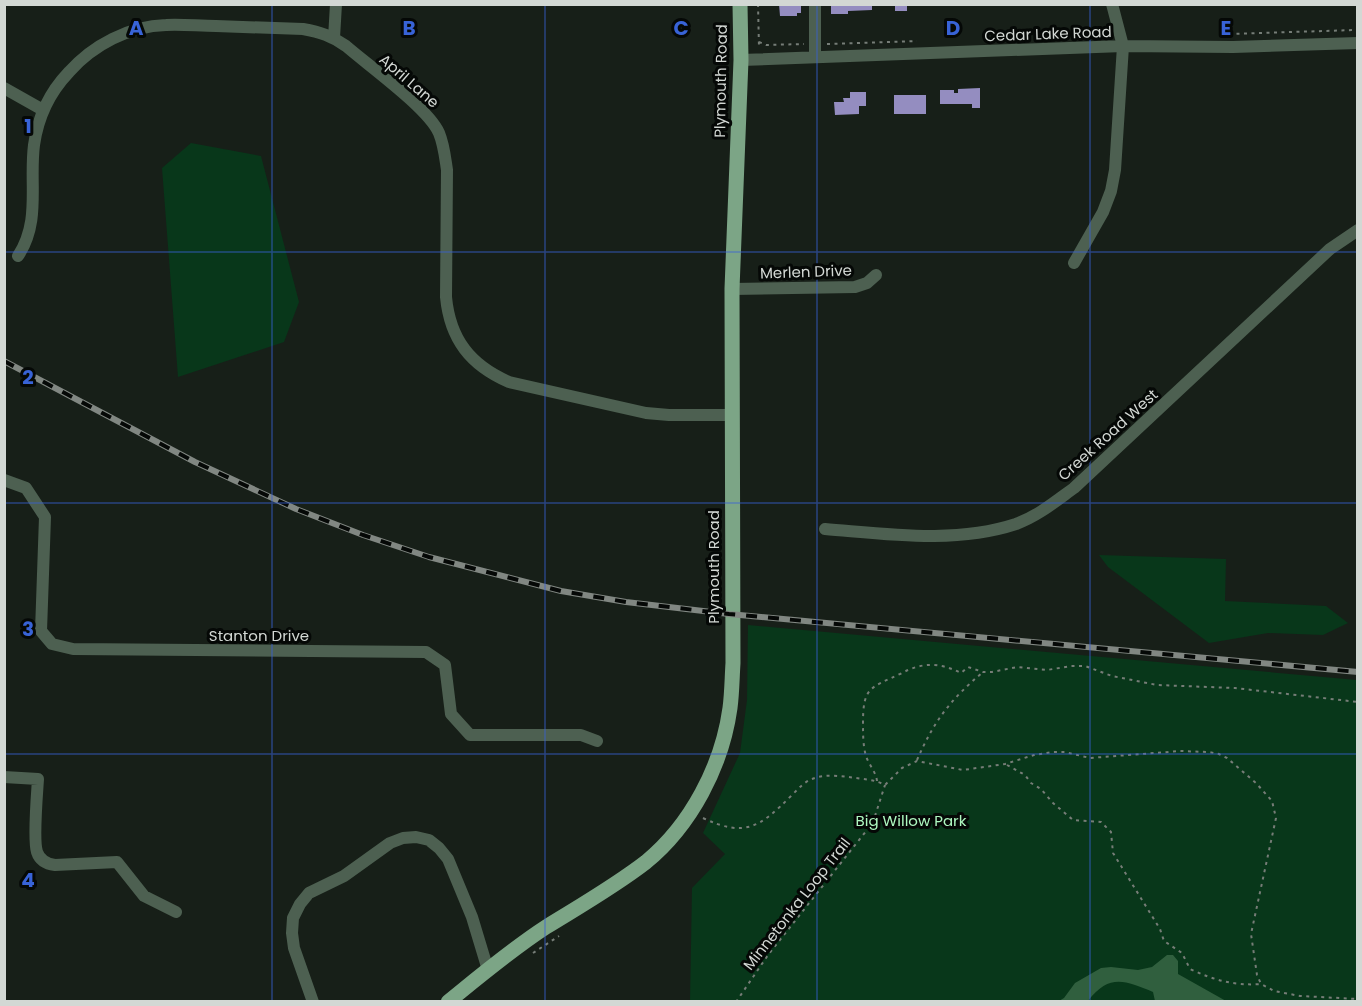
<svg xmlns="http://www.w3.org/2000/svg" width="1362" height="1006" font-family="Poppins,sans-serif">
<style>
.green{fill:#08371a}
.water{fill:#305f3e}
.building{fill:#948dc0}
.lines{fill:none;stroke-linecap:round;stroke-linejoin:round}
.path{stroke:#767d77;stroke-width:2;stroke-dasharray:3 4.5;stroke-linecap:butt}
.minor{stroke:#4d6051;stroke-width:12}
.major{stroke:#7ca586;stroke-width:15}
.rail-casing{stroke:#818782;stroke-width:6}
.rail{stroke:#050806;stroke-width:4;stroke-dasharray:11;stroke-linecap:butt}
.grid{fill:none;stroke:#3863d7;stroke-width:1.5;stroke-opacity:0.55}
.labels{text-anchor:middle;stroke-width:6;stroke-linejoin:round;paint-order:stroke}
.street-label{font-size:15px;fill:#d3d8d4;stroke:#050806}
.park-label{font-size:15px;fill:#aef8c0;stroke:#050806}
.grid-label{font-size:20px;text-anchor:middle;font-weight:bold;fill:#3863d7;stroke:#050806;stroke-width:6;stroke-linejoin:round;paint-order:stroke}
</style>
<rect width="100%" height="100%" fill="#171f18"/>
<!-- green -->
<path class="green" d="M191 143 261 156 299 302 284 342 178 377 162 168Z
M1099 555 1226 559 1225 601 1326 606 1348 623 1323 635 1268 633 1209 643 1108 567Z
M748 625 1357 680V1001L690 1002 692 888 725 854 703 833 740 753 747 700Z"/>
<!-- water -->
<path class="water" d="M1167 955H1173L1178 961V974L1226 1001H1155L1153 992C1124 980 1109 974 1088 1001H1059L1064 998 1075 983 1101 968 1111 967 1138 970 1152 967Z"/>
<!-- building -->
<path class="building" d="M779 4H801V13H797V16H780Z
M831 4H872V10L848 11V14H831Z
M895 4H907V11H895Z
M980 88V108H972V104H940V90H954V93H958V89Z
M850 92H866V106H859V114L835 115 834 102H844L843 98H850Z
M894 95H926V114H894Z"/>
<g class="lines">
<!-- path -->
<path class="path" d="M758 4 759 48
M1229 34 1355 30
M759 42 766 45 804 44
M827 44 917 41
M917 760C934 721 950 700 983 672
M1007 765 1025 775 1031 783 1041 789 1053 803 1073 820 1101 822 1111 832 1113 853 1160 929 1164 941 1182 953 1190 969C1214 980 1234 986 1261 984
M877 781C876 772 869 765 866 756 863 746 863 734 863 723 863 687 870 688 900 674 922 662 939 662 961 673L968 667 983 672H992L1017 667 1047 670 1071 666H1085L1112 676 1157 685 1235 688 1358 702
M703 818C745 838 760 827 791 796 798 789 804 782 812 779 824 774 837 776 849 777 861 779 874 779 885 785L902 768 917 761 963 770 1005 764 1034 755 1052 752H1065L1090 758 1180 751 1209 752 1219 754 1227 758 1256 783 1272 801 1276 818 1251 934 1257 975 1261 984 1274 991 1300 996 1358 999
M533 953 559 936
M736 1002 768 955 867 830 875 816 885 785"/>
<!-- minor -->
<path class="minor" d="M334 38 336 4
M815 57V4
M741 60 1123 46 1233 47 1358 43
M4 88 43 110
M18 256C41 221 29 184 34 145 38 116 49 93 69 72 93 45 129 26 166 25 182 24 199 26 216 26 245 27 274 28 303 29 320 32 332 36 346 46 369 66 428 108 439 133 444 145 445 157 447 170L446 297C450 339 470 365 509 382L646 413 669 415H731
M1074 263 1103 212 1111 191 1115 170 1123 46 1112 4
M732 289 855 287 867 283 876 275
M4 480 26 488 45 517 41 631 52 644 73 649 426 652 445 665 451 714 470 735H581L597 741
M825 529C888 534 955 544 1016 524 1038 516 1056 501 1074 488L1330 249 1358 230
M4 777 38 779C37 795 33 840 37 852 40 861 47 864 55 865L117 862 144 896 176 912
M313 1002 294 948 292 933 293 918 300 904 309 893 344 876 390 843 403 838 416 837 429 840 439 848 448 859 472 917 488 970"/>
<!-- major -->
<path class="major" d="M448 1002C480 976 512 949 546 927 580 906 615 886 646 862 691 825 722 766 730 708 732 693 732 678 733 663L732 289 741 60 740 4"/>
<!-- rail casing -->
<g class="rail-casing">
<path id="rail" d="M4 361 195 462 296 509 363 535 429 557 561 591 626 602 729 614 1358 672"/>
</g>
<!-- rail -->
<use href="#rail" class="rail"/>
</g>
<!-- grid -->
<path class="grid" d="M272 4V1002M545 4V1002M817 4V1002M1090 4V1002M4 252H1358M4 503H1358M4 754H1358"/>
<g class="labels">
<!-- street labels -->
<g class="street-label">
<text transform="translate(1048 34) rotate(-2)" y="5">Cedar Lake Road</text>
<text transform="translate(409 81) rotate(41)" y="5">April Lane</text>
<text transform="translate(721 81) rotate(-89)" y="5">Plymouth Road</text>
<text transform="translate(806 272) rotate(-2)" y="5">Merlen Drive</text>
<text transform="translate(1108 435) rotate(-42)" y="5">Creek Road West</text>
<text transform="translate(714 567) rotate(-90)" y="5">Plymouth Road</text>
<text x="259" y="641">Stanton Drive</text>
<text transform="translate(797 904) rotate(-52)" y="5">Minnetonka Loop Trail</text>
</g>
<!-- park labels -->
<g class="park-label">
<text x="911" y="826">Big Willow Park</text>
</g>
</g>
<g class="grid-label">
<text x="136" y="35">A</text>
<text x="409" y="35">B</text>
<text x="681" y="35">C</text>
<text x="953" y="35">D</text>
<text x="1226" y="35">E</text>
<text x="28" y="133">1</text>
<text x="28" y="384">2</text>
<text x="28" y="636">3</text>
<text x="28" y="887">4</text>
</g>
<!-- border -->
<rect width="1362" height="1006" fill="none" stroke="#d3d8d4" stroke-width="12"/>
</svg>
